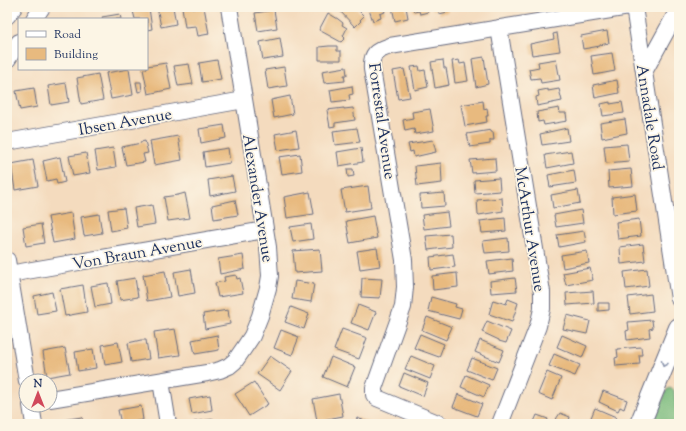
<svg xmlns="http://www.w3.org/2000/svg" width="686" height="431" font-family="'Sorts Mill Goudy',serif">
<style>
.forest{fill:#7cbc7e;stroke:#4c766e}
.building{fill:#e8ba7f}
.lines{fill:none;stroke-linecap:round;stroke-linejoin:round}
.minor-casing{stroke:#676b80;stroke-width:18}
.major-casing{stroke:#676b80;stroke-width:22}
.minor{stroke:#fff;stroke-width:16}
.major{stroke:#fff;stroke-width:20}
.oneway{stroke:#8d97ae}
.labels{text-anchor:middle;stroke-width:3.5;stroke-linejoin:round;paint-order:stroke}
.street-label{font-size:16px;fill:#1b2f5e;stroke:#fcf5e5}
</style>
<rect width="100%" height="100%" fill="#fcf5e5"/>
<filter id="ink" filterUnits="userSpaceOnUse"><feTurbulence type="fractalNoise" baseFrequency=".025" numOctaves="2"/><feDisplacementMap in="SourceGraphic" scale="8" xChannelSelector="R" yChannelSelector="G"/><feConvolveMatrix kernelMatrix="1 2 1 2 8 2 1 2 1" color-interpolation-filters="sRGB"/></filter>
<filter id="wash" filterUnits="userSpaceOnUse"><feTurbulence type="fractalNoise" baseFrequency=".012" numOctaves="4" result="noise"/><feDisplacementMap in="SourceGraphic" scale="16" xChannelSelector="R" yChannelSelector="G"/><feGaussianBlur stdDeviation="0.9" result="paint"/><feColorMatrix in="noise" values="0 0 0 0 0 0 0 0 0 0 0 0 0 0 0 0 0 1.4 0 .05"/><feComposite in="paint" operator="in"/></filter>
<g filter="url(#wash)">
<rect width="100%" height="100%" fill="#f4dbbe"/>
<!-- forest -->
<path class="forest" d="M670 388 674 390 678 424H653L667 389Z"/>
<g id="blocks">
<!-- building -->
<path class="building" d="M157 7H173L176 24 161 27Z
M182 7H193V9L204 7 209 34 198 36 196 26 185 27Z
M341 7 356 8 364 16 360 20 361 21 355 27 339 10Z
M368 7H383L385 12 380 14 381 18 373 21Z
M392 7H406L408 18 395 21Z
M413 7H427L428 12 420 14 419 11 414 12Z
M432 7H448V12L439 14V9L433 10Z
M149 8 152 29 147 30V19H135L133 11Z
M274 10 277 28 258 31 255 13Z
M328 13 338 19 343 23 342 25 347 28 343 36 345 38 341 42 319 30Z
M120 14 121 19H103L102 17Z
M607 31 609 43 600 45V46L583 49 581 36Z
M557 33 560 51 532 55 530 44 554 39 553 34Z
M280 38 283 57 263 60 260 42Z
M329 46H337V51H341V60H319V47Z
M612 53 615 71 594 75 591 56Z
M484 57 488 84 476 87 472 59Z
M556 59 560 80 541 83 540 78 531 79 529 69 539 67 538 62Z
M217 60 221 79 202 82 199 63Z
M443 60 444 68H446L449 85 435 88 431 62Z
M459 60 460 64 465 63 468 81 455 83 452 61Z
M166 63 171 89 148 94 143 69H147V66Z
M189 64 193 84 178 86 174 66Z
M419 66 420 71 425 70 428 87 415 90 411 67Z
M284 67 287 86 268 89 265 70Z
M346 67 347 75H344L345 81 324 83 322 71Z
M129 69 133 95 111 99 106 73Z
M404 69 410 97 398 99 393 71Z
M98 74 103 100 81 104 77 78Z
M617 80 619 93 595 98 593 85Z
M136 82H141L142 91 138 92Z
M66 83 69 102 51 105 48 86Z
M352 86 353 94 349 95 350 100 332 102 330 90Z
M34 88 37 107 20 110 16 91Z
M548 89V91L559 89 562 101 537 106 536 97 539 96 538 91Z
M290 96 293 114 274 118 271 100Z
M483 101 484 109 487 108 488 116H486L487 122 465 126 461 105Z
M610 102V104L622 102 624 113 603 116 601 104Z
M344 108V109L353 108 355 120 335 123V126L330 127 327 110Z
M559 108 560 113H566L567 121 544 125 543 121 538 122 537 112Z
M430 109 434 131 415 134 414 129 405 131 403 120 413 118 412 112Z
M625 119 627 133 602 138 600 123Z
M224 125 226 138 201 143 199 129Z
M357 128 360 142 335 145 333 131Z
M567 128 569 141 542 145 540 134Z
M296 130 299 147 278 150 275 134Z
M491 130V132H493L494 140H490V144L470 147 467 134Z
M178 136 182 160 154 165 150 141Z
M433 140 436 152 414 157 413 151 410 152 408 144Z
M145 141 148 153 143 154 145 162 126 165 122 147 141 143V142Z
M627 144 629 161 606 163 604 146Z
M113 148 116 167 98 170 95 151Z
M228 148 230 163 205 167 203 152Z
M361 148 363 162 339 166 337 152Z
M571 151 573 163 547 168 545 155Z
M86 153 90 173 73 176 69 156Z
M300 154 302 171 282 174 279 157Z
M60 157 65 182 57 184 56 179 47 181 43 161Z
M495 158 496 171 472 173 470 160Z
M33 160 38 186 15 190 11 164Z
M441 163 442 183 417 186 415 166Z
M347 169H353L354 176 348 177Z
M631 169 633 186 609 188 608 171Z
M574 170 576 183 550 187 548 175Z
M232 176 235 191 210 196 208 180Z
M499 178 500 191 475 193 474 180Z
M368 186 371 208 345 212 341 190Z
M578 190 580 203 553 208 551 195Z
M310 192 314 214 287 218 284 197Z
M185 193 190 218 168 221 164 197 178 195Z
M444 193 445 206 421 208 420 195Z
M635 194 637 211 613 214 612 197Z
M502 198 503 211 479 215 478 214 477 200Z
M235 200 238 215 214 219 212 205Z
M152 205 155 224 137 227 134 208Z
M124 208 127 228 111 231 108 210Z
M581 210 583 223 556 227 554 215Z
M447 212 449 226 424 229 422 215Z
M71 213 75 239 53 243 48 217Z
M99 214 102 233 84 236 81 217Z
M373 216 377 238 350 243 346 221Z
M505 218 506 231 482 233 480 221Z
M639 219 641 236 618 239 616 222Z
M41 224 44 243 26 246 23 227Z
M311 224 313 239 293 242 290 227Z
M584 231 586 242 559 247 557 235Z
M451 234 452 247 428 250 426 236Z
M508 238 509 251 485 253 483 241Z
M643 244 645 261 621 264 620 247Z
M377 248 380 266 360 269 357 251Z
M320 249 322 271 295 273 293 251Z
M587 251 589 263 563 268 561 255Z
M453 254 455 267 431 270 430 257Z
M243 255 245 269 220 274 218 259Z
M512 258 513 271 489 274 487 261Z
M590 268 593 280 566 285 563 273Z
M191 269 195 293 178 296 174 272Z
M647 269 649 286 626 289 624 272Z
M165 271 170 297 147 301 143 275Z
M457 273 458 287 433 290 432 276Z
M236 275 237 279 240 278 243 293 218 297 215 283 225 281 224 277Z
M135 278 138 297 120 300 117 281Z
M362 278 382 279 380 298 361 297Z
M515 278 517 291 491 293 490 281Z
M295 281 314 284 311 302 292 299Z
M108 283 111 304 95 307 91 286Z
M83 285 87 312 65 316 60 289Z
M593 291 594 303 567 305 566 293Z
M52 292 56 311 37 314 34 296Z
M651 294 653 311 630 314 628 297Z
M431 297 456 304 455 307 462 309 459 319 428 311Z
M508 299 518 303 512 322 489 314 493 300 506 304Z
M598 303H609V310L598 311Z
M358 305 376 312 369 330 351 323Z
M291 307 309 314 304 329 285 322Z
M228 310 230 324 205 329 203 314Z
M567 315 590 321 587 334 563 329Z
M427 317 452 327 446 340 422 330Z
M652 320 653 328 649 329 650 337 627 340 626 331 629 330 628 322Z
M487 321 511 331 506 343 499 341V340L482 332Z
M175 329 180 355 158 358 154 332Z
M342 329 367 338 359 359 334 350Z
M281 330 299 337 292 355 274 348Z
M420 334 444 344 439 357 414 348Z
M217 335 219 350 195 354 192 340Z
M562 335 587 346 582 358 557 347Z
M141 340H146L149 359 131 362 128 343Z
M480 340 504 350 499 362 475 352Z
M118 342 122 362 105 365 102 345Z
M641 347 642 355H639L640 364 616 366 615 358 618 357 617 349Z
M65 348 70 373 47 377 43 352Z
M93 349 96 368 78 371 75 352Z
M554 354 580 365 575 376 549 366Z
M270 356 292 371 280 390 257 374Z
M411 356 435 366 430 379 405 369Z
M331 357 355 367 347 387 323 377Z
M472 358 497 368 492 380 467 370Z
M547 372 561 378 552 400 538 394Z
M404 373 428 383 423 396 399 386Z
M466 375 489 385 484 397 461 387Z
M254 382 268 404 249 416 235 394Z
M603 391 627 400 624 409 620 407 618 411 599 402Z
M339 394 343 416 317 421 313 399Z
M458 394 482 404 477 416 453 407Z
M210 395 212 410 192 414 189 399Z
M141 406 143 420 121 424 118 410Z
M595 408 616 417 613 424 609 422 608 424H599L590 420Z
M560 413 570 417 568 424H553Z
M537 415 548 419 546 424H533Z
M82 417 83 424H63L62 420Z
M357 418 368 422 373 424H355Z
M214 419V424H194V422Z"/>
</g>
</g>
<g filter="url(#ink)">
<use href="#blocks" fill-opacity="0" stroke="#676b80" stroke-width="1"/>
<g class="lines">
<!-- minor casing -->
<g class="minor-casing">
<path id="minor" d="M634 7 679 299
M7 16 14 7
M34 19 42 7
M499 28 542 292V309L538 326 500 424
M7 60 19 42
M644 72 679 8
M7 142 244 100
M7 260 27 381
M9 274 265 230
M161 381 168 424
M50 399 207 373 220 370 229 366 235 361 244 348 252 336 260 316 268 288 270 276 268 247 229 7
M31 405 34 424
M440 424 377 398 374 395V388L403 307 405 287 404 260 372 69C371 53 376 51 390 46L629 7"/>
</g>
<!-- major casing -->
<g class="major-casing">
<path id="major" d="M640 424 679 328"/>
</g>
<!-- minor -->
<use href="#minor" class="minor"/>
<!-- major -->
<use href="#major" class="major"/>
</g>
<!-- one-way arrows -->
<defs><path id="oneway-chevron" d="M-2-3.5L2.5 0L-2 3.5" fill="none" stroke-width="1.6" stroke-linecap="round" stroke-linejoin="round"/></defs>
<use class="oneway" href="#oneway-chevron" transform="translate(664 364) rotate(112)"/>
</g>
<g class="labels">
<!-- street labels -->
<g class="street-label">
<text transform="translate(651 117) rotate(81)" y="6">Annadale Road</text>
<text transform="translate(125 121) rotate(-10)" y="6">Ibsen Avenue</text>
<text transform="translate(383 121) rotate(82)" y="6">Forrestal Avenue</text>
<text transform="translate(259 198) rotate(81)" y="6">Alexander Avenue</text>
<text transform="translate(531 229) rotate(81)" y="6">McArthur Avenue</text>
<text transform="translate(137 252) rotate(-10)" y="6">Von Braun Avenue</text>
</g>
</g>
<!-- margin -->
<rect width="686" height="431" fill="none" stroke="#fcf5e5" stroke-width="24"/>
<!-- legend -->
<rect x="18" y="18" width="130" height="52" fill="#fcf5e5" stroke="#a2a6af"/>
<rect x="26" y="31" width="20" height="6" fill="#ffffff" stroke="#a2a6af"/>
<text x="54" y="38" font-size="12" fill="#1b2f5e">Road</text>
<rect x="26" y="48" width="20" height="12" fill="#e8ba7f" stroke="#a2a6af"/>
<text x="54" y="58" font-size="12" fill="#1b2f5e">Building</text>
<!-- north arrow -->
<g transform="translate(38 393)"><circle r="19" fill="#fcf5e5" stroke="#a2a6af"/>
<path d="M0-3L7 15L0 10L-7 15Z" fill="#d1495b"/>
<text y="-6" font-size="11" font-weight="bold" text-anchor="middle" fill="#1b2f5e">N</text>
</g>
</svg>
